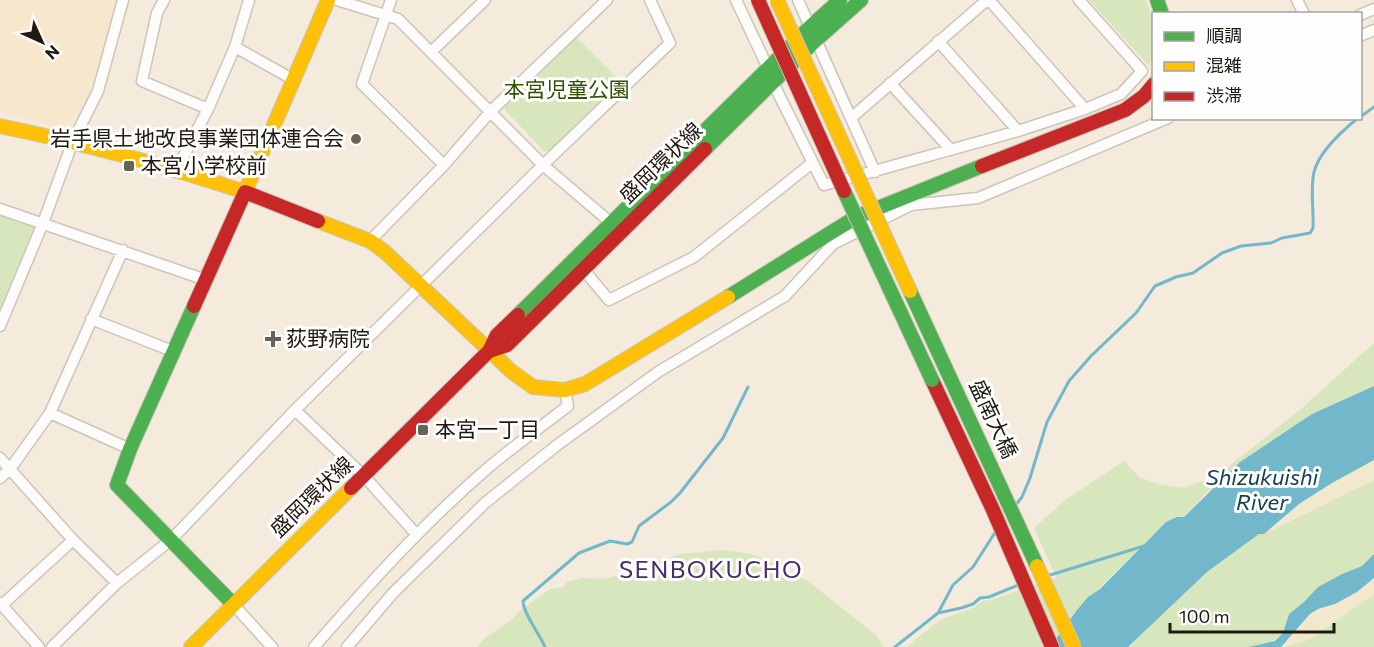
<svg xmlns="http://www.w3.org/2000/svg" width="1374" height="647" font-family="Commissioner,'Noto Sans JP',sans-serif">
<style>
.built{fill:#f6e7cd}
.green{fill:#d8e6be}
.sand{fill:#f2e8cd}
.water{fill:#72b8ca}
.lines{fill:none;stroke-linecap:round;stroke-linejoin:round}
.stream{stroke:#72b8ca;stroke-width:3}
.street-casing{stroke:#ccc5b9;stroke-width:13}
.fast-casing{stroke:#ccc5b9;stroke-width:16}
.slow-casing{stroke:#ccc5b9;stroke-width:16}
.jam-casing{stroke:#ccc5b9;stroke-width:16}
.street{stroke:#fdfcfa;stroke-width:10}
.fast{stroke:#4caf50;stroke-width:14}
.slow{stroke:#ffc107;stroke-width:14}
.jam{stroke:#c62828;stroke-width:14}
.fast-bridge-casing{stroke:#ccc5b9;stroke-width:16;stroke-linecap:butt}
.slow-bridge-casing{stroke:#ccc5b9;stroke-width:16;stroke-linecap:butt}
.jam-bridge-casing{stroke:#ccc5b9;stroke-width:16;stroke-linecap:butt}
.fast-bridge{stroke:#4caf50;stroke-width:14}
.slow-bridge{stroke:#ffc107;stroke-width:14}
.jam-bridge{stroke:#c62828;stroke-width:14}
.poi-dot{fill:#6a6257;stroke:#fdfdfd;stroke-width:2}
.labels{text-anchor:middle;stroke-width:6;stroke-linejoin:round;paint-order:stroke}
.park-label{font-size:21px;fill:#325202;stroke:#fdfdfd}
.poi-label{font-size:21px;fill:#1f190f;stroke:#fdfdfd;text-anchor:start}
.street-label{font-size:21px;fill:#1f190f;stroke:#fdfdfd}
.water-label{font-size:22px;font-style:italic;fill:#15414f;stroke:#fdfdfd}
.quarter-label{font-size:24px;letter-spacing:1.5px;fill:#492d67;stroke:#fdfdfd}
</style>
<rect width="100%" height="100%" fill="#f4ebdc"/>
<!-- built -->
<path class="built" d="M0 0H116L93 90 67 131 0 112Z"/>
<!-- green -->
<path class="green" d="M1089 0H1146C1154 21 1158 45 1149 66Z
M576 37 621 82 551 151H544L505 110V106Z
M0 215 39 228 0 318Z
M1374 343V386L1312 414 1204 495 1184 517 1166 522 1077 610 1050 647H906L940 620 975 607 983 601 991 600 1056 577 1034 528 1065 500 1124 461 1140 478 1159 484 1183 488 1218 475 1302 408Z
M1374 480V554L1362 566 1342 574 1318 587 1304 602 1289 614 1283 633 1272 642 1249 647H1128L1207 572 1259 534H1264Z
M723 550 751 554 767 560 809 582 876 635 884 647H477L485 638 513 619 518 612 550 589 563 587 567 582 582 578 603 579 621 575 680 554Z
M1374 594V647H1284L1310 639Z"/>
<!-- sand -->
<path class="sand" d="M1374 460V480L1264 534 1299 504 1332 483Z
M1374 578V594L1310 639 1281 647 1310 614 1318 609 1335 604 1357 592Z"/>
<!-- water -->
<path class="water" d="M1374 386V460L1332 483 1299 504 1264 534H1259L1207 572 1128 647H1050L1077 610 1088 597 1100 589 1166 522 1177 517H1184L1240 462 1312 414Z
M1374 554V578L1357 592 1335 604 1318 609 1310 614 1281 647H1249L1275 641 1283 633 1289 614 1304 602 1318 587 1342 574 1362 566Z"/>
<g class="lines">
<!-- stream -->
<path class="stream" d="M1360 117 1374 107
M1015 506 1022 497 1030 478 1047 422 1069 381 1091 356 1136 313 1155 286 1176 277 1193 273 1222 253 1241 246 1271 243 1282 238 1310 233 1313 228C1314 210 1310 190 1314 172 1319 152 1342 131 1358 118
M1047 576 1144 546
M938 613 961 608 973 604 980 598 989 597 1021 584
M545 647C539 633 523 613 523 601L579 553 610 541 627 544 632 542 639 526 671 502 680 493 723 438 748 387
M895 647 938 613 953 585 973 567 996 531"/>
<!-- street casing -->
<g class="street-casing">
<path id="street" d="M164 0 157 13 142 81 208 109
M337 0 398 19 543 165 610 222
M391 0 362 84 444 165
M736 0 768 68
M798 0 810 27
M989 0 1085 109
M1297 0 1304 14
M1360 15 1374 9
M1360 36 1374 30
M816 40 875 172
M938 41 1018 131
M235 47 294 80
M431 52 485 0
M773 83 824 185 1018 131 1085 109 1121 94 1142 71 1079 0
M890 83 951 150
M851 118 987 0
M177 169 208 109 235 47 249 0
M0 209 206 280
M370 241 444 165 491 111 607 0
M583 269 609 300 694 257 812 163
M91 319 175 352
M0 326 43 223 73 141 98 91 123 0
M295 410 364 476 417 535
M50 413 130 449
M0 458 73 540 117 583
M0 478 10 469 50 413 123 250
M0 603 39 647
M233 604 272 647
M2 605 73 540
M52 647 117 583 172 539 295 410 543 165 670 43 650 0
M314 647C369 584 425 522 489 467 514 446 542 426 568 406L565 390
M347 647 393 593 485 503 556 446 658 372 785 296 833 244 911 205 978 198 1168 118"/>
</g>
<!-- fast casing -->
<g class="fast-casing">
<path id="fast" d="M1157 0 1162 14
M705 149 816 40 861 0
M728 297 856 217 982 166
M194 306 130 449 117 485 233 604
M518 315 810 27 840 0"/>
</g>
<!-- slow casing -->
<g class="slow-casing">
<path id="slow" d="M0 126C83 143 164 165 245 192L328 0
M318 221 370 241 385 252 511 371 533 387 565 390 585 384 728 297
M191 647 351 488"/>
</g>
<!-- jam casing -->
<g class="jam-casing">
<path id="jam" d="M982 166 1125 110 1144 96 1154 84
M194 306 245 192 318 221
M489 351 507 345 705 149
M932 380 993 510 1052 647
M351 488 489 351 497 335 518 315"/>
</g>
<!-- street -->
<use href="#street" class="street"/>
<!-- fast -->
<use href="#fast" class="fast"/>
<!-- slow -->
<use href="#slow" class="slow"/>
<!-- jam -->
<use href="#jam" class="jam"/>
<!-- fast-bridge casing -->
<g class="fast-bridge-casing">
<path id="fast-bridge" d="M844 191 932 380
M910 291 1037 566"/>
</g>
<!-- slow-bridge casing -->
<g class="slow-bridge-casing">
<path id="slow-bridge" d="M777 0 910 291
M1037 566 1074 647"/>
</g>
<!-- jam-bridge casing -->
<g class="jam-bridge-casing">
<path id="jam-bridge" d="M758 0 844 191"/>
</g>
<!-- fast-bridge -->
<use href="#fast-bridge" class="fast-bridge"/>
<!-- slow-bridge -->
<use href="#slow-bridge" class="slow-bridge"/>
<!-- jam-bridge -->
<use href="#jam-bridge" class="jam-bridge"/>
</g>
<!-- markers -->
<g class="poi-dot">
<circle cx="356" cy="139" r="6"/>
<rect x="123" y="160" width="12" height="12" rx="3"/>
<path d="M270 330h6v6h6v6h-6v6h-6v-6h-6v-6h6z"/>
<rect x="417" y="424" width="12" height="12" rx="3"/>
</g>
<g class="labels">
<!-- park labels -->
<g class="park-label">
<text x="567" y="97">本宮児童公園</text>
</g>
<!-- poi labels -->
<g class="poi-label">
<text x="344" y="146" text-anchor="end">岩手県土地改良事業団体連合会</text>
<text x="141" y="173">本宮小学校前</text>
<text x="286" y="346">荻野病院</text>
<text x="435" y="437">本宮一丁目</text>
</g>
<!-- street labels -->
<g class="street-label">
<text transform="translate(661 163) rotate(-44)" y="7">盛岡環状線</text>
<text transform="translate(993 419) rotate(65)" y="7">盛南大橋</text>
<text transform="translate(312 497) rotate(-44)" y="7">盛岡環状線</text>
</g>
<!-- water labels -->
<g class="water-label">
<text x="1262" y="485">Shizukuishi<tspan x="1262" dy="25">River</tspan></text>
</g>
<!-- quarter labels -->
<g class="quarter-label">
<text x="711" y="578">SENBOKUCHO</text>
</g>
</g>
<!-- legend -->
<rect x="1152" y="12" width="210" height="108" fill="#fdfdfd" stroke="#a4a29e" stroke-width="1.5"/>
<rect x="1164" y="32" width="30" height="9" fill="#4caf50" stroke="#a4a29e" stroke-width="1.5"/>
<text x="1206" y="42" font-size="18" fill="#1f190f">順調</text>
<rect x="1164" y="62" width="30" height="9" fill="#ffc107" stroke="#a4a29e" stroke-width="1.5"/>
<text x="1206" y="72" font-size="18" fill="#1f190f">混雑</text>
<rect x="1164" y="92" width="30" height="9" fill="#c62828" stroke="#a4a29e" stroke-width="1.5"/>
<text x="1206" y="102" font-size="18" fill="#1f190f">渋滞</text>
<!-- north arrow -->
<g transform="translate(42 42) rotate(135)" stroke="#fdfdfd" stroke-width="4.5" paint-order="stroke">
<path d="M0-4.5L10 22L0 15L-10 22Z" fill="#1f190f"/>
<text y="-9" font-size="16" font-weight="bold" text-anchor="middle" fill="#1f190f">N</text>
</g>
<!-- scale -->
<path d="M1170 623v9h164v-9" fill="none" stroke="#1f190f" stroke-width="3"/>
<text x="1179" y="623" font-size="18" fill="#1f190f" stroke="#fdfdfd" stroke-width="4.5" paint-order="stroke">100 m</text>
</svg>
